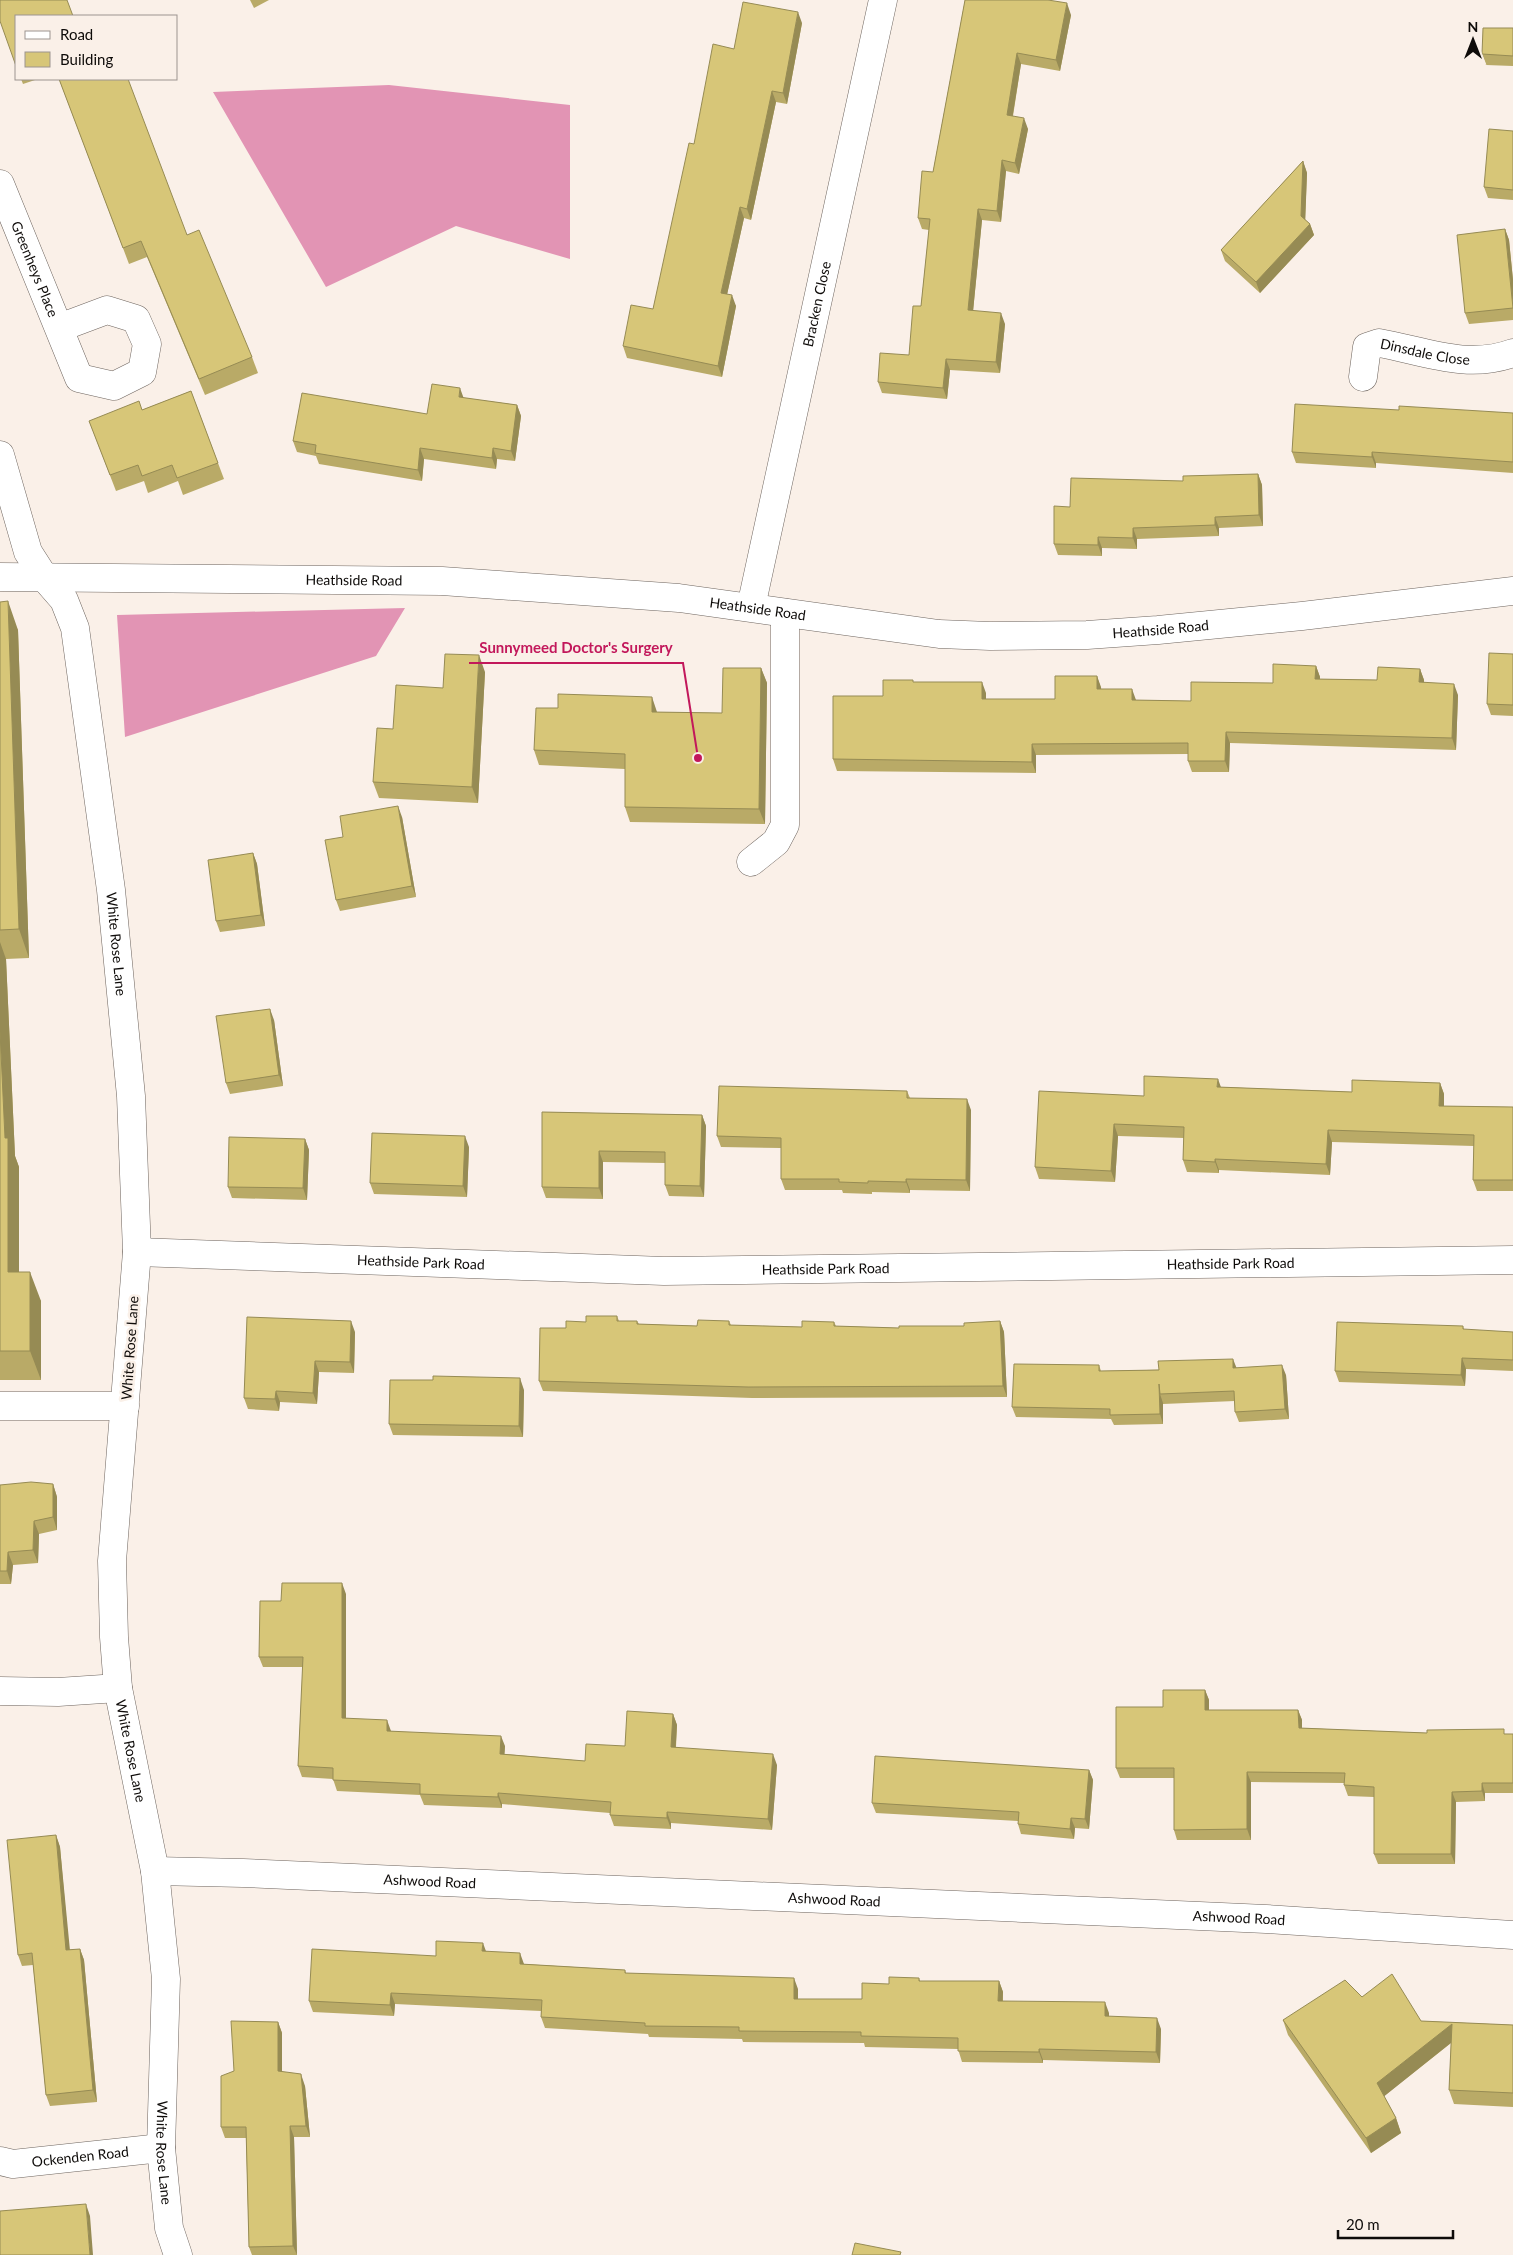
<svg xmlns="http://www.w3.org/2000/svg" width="1513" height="2255" font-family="Lato,sans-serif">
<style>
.forest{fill:#e294b4}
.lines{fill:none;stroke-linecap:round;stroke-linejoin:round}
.minor-casing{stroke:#6e655f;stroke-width:29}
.minor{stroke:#fff;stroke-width:28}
.wall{fill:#b9aa67}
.shaded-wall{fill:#968b54}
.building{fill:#d7c678;stroke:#968b54}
.labels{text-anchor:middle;stroke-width:5;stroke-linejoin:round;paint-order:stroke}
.street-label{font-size:14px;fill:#0e0b09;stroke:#faf0e8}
.leader{fill:none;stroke:#c2185b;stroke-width:2}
.callout-dot{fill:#c2185b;stroke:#faf0e8;stroke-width:2}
.callout-label{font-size:15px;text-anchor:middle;font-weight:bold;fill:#c2185b;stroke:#faf0e8;stroke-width:5;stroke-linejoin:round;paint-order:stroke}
</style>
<rect width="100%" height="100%" fill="#faf0e8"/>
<!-- forest -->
<path class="forest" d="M389 85 570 105V259L456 226 326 287 213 92Z
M405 608 376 656 125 737 117 615Z"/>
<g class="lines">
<!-- minor casing -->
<g class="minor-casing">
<g id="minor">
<path id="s1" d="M0 184 79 378 114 386 142 372 147 344 136 319 107 310 59 328"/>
<path id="s2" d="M1363 377 1367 347 1379 343C1424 351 1467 370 1513 353"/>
<path id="s3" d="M0 455 28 552 44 577 64 600 75 628 111 890 131 1096 137 1252 112 1561 114 1637 118 1688 155 1871 166 1979 161 2148 169 2228 178 2255"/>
<path id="s4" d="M0 577 442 581 679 598 939 634 990 636 1087 635 1158 630 1302 616 1513 591"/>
<path id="s5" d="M751 607 883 0"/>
<path d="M751 862 776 842 785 825V613"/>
<path id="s6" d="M137 1252 664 1271 1513 1260"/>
<path d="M0 1406H125"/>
<path d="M0 1691 58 1692 118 1688"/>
<path id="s7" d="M155 1871 243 1873 1266 1919 1513 1935"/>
<path id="s8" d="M0 2161 13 2164 161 2148"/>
</g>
</g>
<!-- minor -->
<use href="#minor" class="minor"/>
</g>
<!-- wall -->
<path class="wall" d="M250 0H269L254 8Z
M965 0 1071 15 1060 71 1021 64 1013 116 1028 129 1019 174 1006 171 1001 222 982 220 973 311 1005 324 1000 373 950 370 947 399 882 393 878 382 909 355 921 306 929 230 922 229 918 218 933 172Z
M802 23 787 104 776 102 751 220 744 218 727 294 736 306 722 377 627 358 623 346 653 309 694 144 734 49Z
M1513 28V66L1486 65 1482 54Z
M21 79H38L23 84Z
M59 79 187 235 252 357 258 373 205 395 147 257 129 264Z
M1513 131V200L1488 198 1484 187Z
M1303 161 1307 173 1305 220 1310 224 1314 235 1260 293 1225 261 1221 250Z
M1505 229 1509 240 1513 280V320L1469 324 1465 313Z
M191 391 224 479 183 495 178 481 148 493 144 481 116 491 89 421 142 410Z
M464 398 517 405 521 416 515 461 497 459 496 469 424 459 422 481 319 464 316 456 297 452 293 441 427 414Z
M1399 410 1513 413V473L1376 463V468L1296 463 1292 452Z
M1258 474 1262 485 1263 526 1219 528V536L1137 539V549L1102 548V556L1058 555 1054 544 1070 507 1183 481Z
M0 602 18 630 29 958 6 959 15 1156 19 1167V1272L41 1301V1380H0Z
M1513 654V716L1491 715 1487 704Z
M1316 666 1320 677V679L1377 680 1420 669 1424 680V682L1458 695 1456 750 1230 743 1229 772H1192L1188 761V754L1036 755V773L837 771 833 759 883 696 914 682 986 693V699H1055L1097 676 1101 689 1136 700 1191 701 1273 683Z
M761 668 767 683 765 824 630 822 625 807V769L539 765 534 750 657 712 722 713Z
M485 672 478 803 379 798 373 782 393 729 443 688Z
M402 817 416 897 340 911 336 900 343 837Z
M253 853 257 864 265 926 220 932 216 921Z
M274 1020 283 1086 230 1094 226 1083Z
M1440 1083 1444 1094V1106L1513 1107V1191H1477L1473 1180 1474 1146 1332 1142 1330 1175 1219 1170V1173L1187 1172 1183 1160 1184 1138 1118 1136 1115 1182 1039 1179 1035 1167 1144 1096 1221 1087 1352 1092Z
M907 1091 910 1098 971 1110 970 1191 910 1190V1193L872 1192V1194L843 1193 842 1190H785L781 1179V1148L721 1147 717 1136Z
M542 1112 702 1115 706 1126 704 1197 669 1196 665 1185V1163L603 1162V1199L546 1198 542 1187Z
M305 1139 309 1150 307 1200 232 1198 228 1187Z
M469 1147 467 1197 374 1194 370 1183Z
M617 1316 619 1321H637L639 1324 697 1326 729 1321 731 1325 802 1327 834 1322 836 1326 899 1328 964 1326 1000 1321 1004 1332 1007 1397 752 1398 543 1391 539 1381 566 1328 586 1322Z
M1463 1326 1464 1330 1513 1332V1371L1466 1369 1465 1386 1339 1382 1335 1371Z
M355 1332 354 1373 319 1372 317 1404 280 1402 279 1411 248 1409 244 1398Z
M1099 1365 1101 1371 1236 1368 1286 1375 1289 1419 1239 1422 1235 1412V1401L1163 1404V1403V1424L1114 1425 1111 1419 1016 1417 1012 1407Z
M524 1390 523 1437 393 1435 389 1424Z
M53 1484 57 1497V1530L39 1534 38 1563 13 1565 11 1584H0V1485Z
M346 1594V1718L391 1731 505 1746 504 1754 585 1761 625 1746 673 1714 677 1725 676 1747 777 1765 772 1830 671 1823V1829L614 1826 610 1815V1813L502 1804V1808L424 1805 420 1795 337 1791 333 1779 302 1777 298 1766 303 1667H263L259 1657 281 1601Z
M1205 1690 1209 1700V1710H1298L1302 1720V1728L1427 1733 1513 1734V1793H1485V1801L1456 1802 1455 1864H1378L1374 1854V1797L1348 1796 1344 1785V1783L1251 1782V1840H1177L1174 1830V1778H1120L1116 1768 1163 1707Z
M1089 1770 1093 1780 1089 1829 1075 1828 1074 1839 1021 1834 1018 1824V1821L876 1813 872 1803Z
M56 1835 60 1847 69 1950 80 1949 84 1960 97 2102 50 2106 46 2095 33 1965 22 1966 18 1955Z
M486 1951 524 1964 625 1970 626 1973 798 1989V1999H862L889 1984 919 1978 920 1981H999L1003 1992V2001L1109 2013V2017L1161 2029 1160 2063 1043 2060V2063L962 2062 958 2049 865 2047 864 2043 743 2042 742 2039 649 2037 648 2034 545 2028 541 2017V2011L395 2004 394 2016 313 2012 309 2001 436 1956Z
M1362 1997 1421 2021 1513 2025V2107L1454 2104 1449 2090 1451 2043 1384 2096 1396 2118 1401 2133 1371 2153 1288 2035 1283 2020Z
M278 2022 282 2033V2072L305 2086 310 2137H294L297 2255H252L249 2247 246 2138H225L221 2127 234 2071Z"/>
<!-- shaded-wall -->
<path class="shaded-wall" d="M1067 3 1071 15 1060 71 1056 60Z
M798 12 802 23 787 104 783 93Z
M1017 53 1021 64 1011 126 1007 115Z
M772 91 776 102 751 220 747 209Z
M1024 118 1028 129 1019 174 1015 163Z
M1002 160 1006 171 1001 222 997 211Z
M1303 161 1307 173 1305 227 1301 216Z
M740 207 744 218 725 304 721 293Z
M978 209 982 220 972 322 968 310Z
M1310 224 1314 235 1260 293 1256 282Z
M1505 229 1509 240 1513 280V305Z
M732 295 736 306 722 377 718 366Z
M1001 313 1005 324 1000 373 996 362Z
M946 359 950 370 947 399 943 388Z
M460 388 464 399 459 397Z
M517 405 521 416 515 461 511 451Z
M420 448 424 459 422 481 418 470Z
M493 448 497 459 496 469 492 458Z
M1372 452 1376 463V468L1372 457Z
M1258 474 1262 485 1263 526 1259 515Z
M1215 517 1219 528V536L1215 525Z
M1133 528 1137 539V549L1133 538Z
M1098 537 1102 548V556L1098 545Z
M8 601 18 630 29 958 19 929Z
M479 655 485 672 478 803 472 787Z
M1316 666 1320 677 1319 690 1315 679Z
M761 668 767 683 765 824 759 809Z
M1420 669 1424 680V693L1419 682Z
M1097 676 1101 687 1102 700 1097 689Z
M982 682 986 693V710L982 699Z
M1454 684 1458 695 1456 750 1452 738Z
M1132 689 1136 700V711L1132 700Z
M652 697 657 712H652Z
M1226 732 1230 743 1229 772 1225 761Z
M1032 744 1036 755V773L1032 762Z
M398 806 402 817 416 897 412 886Z
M253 853 257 864 265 926 261 915Z
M0 942 6 959 15 1156 19 1167V1301L8 1272 5 1138 0 1031Z
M270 1009 274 1020 283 1086 279 1075Z
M1218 1079 1222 1090 1217 1087Z
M1440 1083 1444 1094V1117L1439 1106Z
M967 1099 971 1110 970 1191 966 1180Z
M702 1115 706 1126 704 1197 700 1186Z
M1114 1124 1118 1136 1115 1182 1111 1171Z
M1328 1130 1332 1142 1330 1175 1326 1164Z
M465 1136 469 1147 467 1197 463 1186Z
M305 1139 309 1150 307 1200 303 1188Z
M599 1151 603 1162V1199L599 1188Z
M1215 1159 1219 1170V1173L1215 1162Z
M906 1179 910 1190V1193L906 1182Z
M30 1272 41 1301V1380L30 1351Z
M351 1321 355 1332 354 1373 350 1362Z
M1000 1321 1004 1332 1007 1397 1003 1386Z
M1462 1358 1466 1369 1465 1386 1461 1375Z
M1233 1359 1237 1369 1233 1368Z
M315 1361 319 1372 317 1404 313 1393Z
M1282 1365 1286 1375 1289 1419 1285 1409Z
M520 1378 524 1390 523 1437 519 1426Z
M276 1391 280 1402 279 1411 275 1399Z
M1160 1394 1163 1403V1424L1160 1414Z
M53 1484 57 1497V1530L53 1517Z
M34 1521 39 1534 38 1563 33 1550Z
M8 1552 13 1565 11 1584 7 1571Z
M342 1583 346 1594V1729L342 1718Z
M1205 1690 1209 1700V1720L1205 1710Z
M1298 1710 1302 1720V1738L1299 1728Z
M673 1714 677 1725 675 1758 671 1747Z
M387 1720 391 1731H387Z
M501 1736 505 1746 504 1765 500 1754Z
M773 1754 777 1765 772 1830 768 1819Z
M1089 1770 1093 1780 1089 1829 1085 1819Z
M1247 1772 1251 1782V1840L1247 1829Z
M1482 1783 1485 1793V1801L1482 1791Z
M1452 1792 1456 1802 1455 1864 1451 1854Z
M498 1793 502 1804V1808L498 1797Z
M667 1812 671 1823V1829L667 1818Z
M1071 1818 1075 1828 1074 1839 1070 1829Z
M56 1835 60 1847 71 1961 66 1950Z
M483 1943 487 1954 482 1951Z
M80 1949 84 1960 97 2102 93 2090Z
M520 1953 524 1964H520Z
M794 1978 798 1989V2010L794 1999Z
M999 1981 1003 1992 1002 2012 998 2001Z
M391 1993 395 2004 394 2016 390 2005Z
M1105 2002 1109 2013V2028L1105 2016Z
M1157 2018 1161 2029 1160 2063 1156 2052Z
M278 2022 282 2033V2082L278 2071Z
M1452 2024 1457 2038 1382 2098 1377 2083Z
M1039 2049 1043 2060V2063L1039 2052Z
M301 2074 305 2086 310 2137 306 2126Z
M1396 2118 1401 2133 1371 2153 1366 2138Z
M290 2126 294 2137 297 2255 293 2246Z
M86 2204 90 2216 93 2255H90Z"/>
<!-- building -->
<path class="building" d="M0 0H67L73 16H16V66L0 21Z
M965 0H1048L1067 3 1056 60 1017 53 1007 115 1024 118 1015 163 1002 160 997 211 978 209 968 310 1001 313 996 362 946 359 943 388 878 382 880 353 909 355 913 306H921L930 219 918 218 922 171 933 172Z
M743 2 798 12 783 93 772 91 747 209 740 207 721 293 732 295 718 366 623 346 631 305 653 309 689 143 694 144 713 44 734 49Z
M1483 28H1513V56L1482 54Z
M59 79H128L187 235 199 230 252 357 199 379 141 241 123 248Z
M1489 129 1513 131V190L1484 187Z
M1303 161 1301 216 1310 224 1256 282 1221 250Z
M1505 229 1513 308 1465 313 1457 235Z
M432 384 460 388 459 397 517 405 511 451 493 448 492 458 420 448 418 470 315 453 316 445 293 441 302 393 427 414Z
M191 391 218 463 177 478 172 465 142 476 138 465 110 475 89 421 139 401 142 410Z
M1295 404 1399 410V406L1513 413V462L1372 452V457L1292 452Z
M1258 474 1259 515 1215 517V525L1133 528V538L1098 537V545L1054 544V506L1070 507 1071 478 1183 481V476Z
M8 601 19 929 0 930V602Z
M1489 653 1513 654V705L1487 704Z
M445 654 479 655 472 787 373 782 377 728 393 729 396 685 443 688Z
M1273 664 1316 666 1315 679 1377 680 1378 667 1420 669 1419 682 1454 684 1452 738 1226 732 1225 761H1188V743L1032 744V762L833 759V696H883V680H913V682H982V699H1055V676H1097V689H1132V700L1191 701V682L1273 683Z
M723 668H761L759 809 625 807V754L534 750 536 708H558V694L652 697V712L722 713Z
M398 806 412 886 336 900 325 840 343 837 340 816Z
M253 853 261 915 216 921 208 860Z
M270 1009 279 1075 226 1083 216 1016Z
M0 1031 5 1138H8V1272H30V1351H0Z
M1144 1076 1218 1079 1217 1087 1352 1092V1080L1440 1083 1439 1106 1513 1107V1180H1473L1474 1135 1328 1130 1326 1164 1215 1159V1162L1183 1160 1184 1127 1114 1124 1111 1171 1035 1167 1039 1091 1144 1096Z
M719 1086 907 1091V1098L967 1099 966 1180 906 1179V1182L868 1181V1183L839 1182V1179H781V1138L717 1136Z
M542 1112 702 1115 700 1186 665 1185V1152L599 1151V1188L542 1187Z
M372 1133 465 1136 463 1186 370 1183Z
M229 1137 305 1139 303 1188 228 1187Z
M586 1316H617V1321H637V1324L697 1326 698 1320 729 1321V1325L802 1327V1321L834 1322V1326L899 1328V1326H964V1323L1000 1321 1003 1386 748 1387 539 1381 540 1328H566V1321L586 1322Z
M247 1317 351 1321 350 1362 315 1361 313 1393 276 1391 275 1399 244 1398Z
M1337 1322 1463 1326V1329L1513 1332V1360L1462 1358 1461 1375 1335 1371Z
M1233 1359V1368L1282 1365 1285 1409 1235 1412 1234 1391 1160 1394 1159 1384 1160 1414 1110 1415V1409L1012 1407 1014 1364 1099 1365V1371L1159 1370 1158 1361Z
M433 1376 520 1378 519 1426 389 1424 390 1380H433Z
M31 1482 53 1484V1517L34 1521 33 1550 8 1552 7 1571H0V1485Z
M282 1583H342V1718L387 1720V1731L501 1736 500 1754 585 1761 586 1744 625 1746 627 1711 673 1714 671 1747 773 1754 768 1819 667 1812V1818L610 1815 611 1802 498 1793V1797L420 1794V1784L333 1780V1768L298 1766 303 1657H259L260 1601H281Z
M1163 1690H1205V1710H1298L1299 1728 1427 1733V1730L1504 1729V1734H1513V1783H1482V1791L1452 1792 1451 1854H1374V1787L1344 1785 1345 1773 1247 1772V1829L1174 1830V1768H1116V1707H1163Z
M875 1756 1089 1770 1085 1819 1071 1818 1070 1829 1018 1824 1019 1812 872 1803Z
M56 1835 66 1950 80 1949 93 2090 46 2095 32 1953 18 1955 7 1840Z
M436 1941 483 1943 482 1951 520 1953V1964L625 1970V1973L794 1978V1999H862V1983L889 1984V1977L919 1978V1981H999L998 2001 1105 2002V2016L1157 2018 1156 2052 1039 2049V2052L958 2051V2038L861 2036V2032L739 2031V2027L645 2026V2023L541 2017 542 2000 391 1993 390 2005 309 2001 312 1949 436 1956Z
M1392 1974 1421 2021 1513 2025V2093L1449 2090 1452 2024 1377 2083 1396 2118 1366 2138 1283 2020 1345 1980 1362 1997Z
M231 2021 278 2022V2071L301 2074 306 2126H290L293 2246 249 2247 246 2127H221V2076L234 2071Z
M86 2204 90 2255H0V2211Z
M855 2243 901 2252 900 2255H852Z"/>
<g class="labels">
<!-- street labels -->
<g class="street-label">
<text dy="5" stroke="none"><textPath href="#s1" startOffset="92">Greenheys Place</textPath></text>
<text dy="5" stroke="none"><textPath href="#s5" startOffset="310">Bracken Close</textPath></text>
<text dy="5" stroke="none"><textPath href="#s2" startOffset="90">Dinsdale Close</textPath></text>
<text dy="5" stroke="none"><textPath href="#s4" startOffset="354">Heathside Road</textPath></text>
<text dy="5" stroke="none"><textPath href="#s4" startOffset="759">Heathside Road</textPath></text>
<text dy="5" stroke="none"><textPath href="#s4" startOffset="1164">Heathside Road</textPath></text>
<text dy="5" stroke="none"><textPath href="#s3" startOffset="510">White Rose Lane</textPath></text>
<text dy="5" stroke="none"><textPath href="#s6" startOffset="284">Heathside Park Road</textPath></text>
<text dy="5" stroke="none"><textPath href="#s6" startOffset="1094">Heathside Park Road</textPath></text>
<text dy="5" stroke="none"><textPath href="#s6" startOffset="689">Heathside Park Road</textPath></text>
<text transform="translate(130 1348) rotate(-86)" y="5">White Rose Lane</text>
<text dy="5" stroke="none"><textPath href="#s3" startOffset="1320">White Rose Lane</textPath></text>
<text dy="5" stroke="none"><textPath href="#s7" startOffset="275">Ashwood Road</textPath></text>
<text dy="5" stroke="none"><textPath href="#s7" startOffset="680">Ashwood Road</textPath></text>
<text dy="5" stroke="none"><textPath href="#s7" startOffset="1085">Ashwood Road</textPath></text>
<text dy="5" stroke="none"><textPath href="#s3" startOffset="1725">White Rose Lane</textPath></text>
<text dy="5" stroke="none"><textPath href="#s8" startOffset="81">Ockenden Road</textPath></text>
</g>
</g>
<!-- callouts -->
<path class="leader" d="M698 758L683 663H469"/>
<circle class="callout-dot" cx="698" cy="758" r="5"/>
<g class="callout-label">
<text x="576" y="653">Sunnymeed Doctor's Surgery</text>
</g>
<!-- legend -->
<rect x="15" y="15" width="162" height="65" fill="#faf0e8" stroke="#9c948f"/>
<rect x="25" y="31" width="25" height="8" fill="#ffffff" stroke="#9c948f"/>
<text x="60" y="40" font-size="15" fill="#0e0b09">Road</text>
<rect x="25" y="52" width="25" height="15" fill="#d7c678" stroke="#9c948f"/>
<text x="60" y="65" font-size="15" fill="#0e0b09">Building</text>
<!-- north arrow -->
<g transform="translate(1473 40)" stroke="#faf0e8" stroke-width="4" paint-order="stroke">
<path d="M0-4L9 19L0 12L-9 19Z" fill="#0e0b09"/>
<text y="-8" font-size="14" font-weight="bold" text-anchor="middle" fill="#0e0b09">N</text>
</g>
<!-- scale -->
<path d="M1338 2230v8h115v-8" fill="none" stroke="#0e0b09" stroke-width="2.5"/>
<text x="1346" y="2230" font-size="15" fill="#0e0b09" stroke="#faf0e8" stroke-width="4" paint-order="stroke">20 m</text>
</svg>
